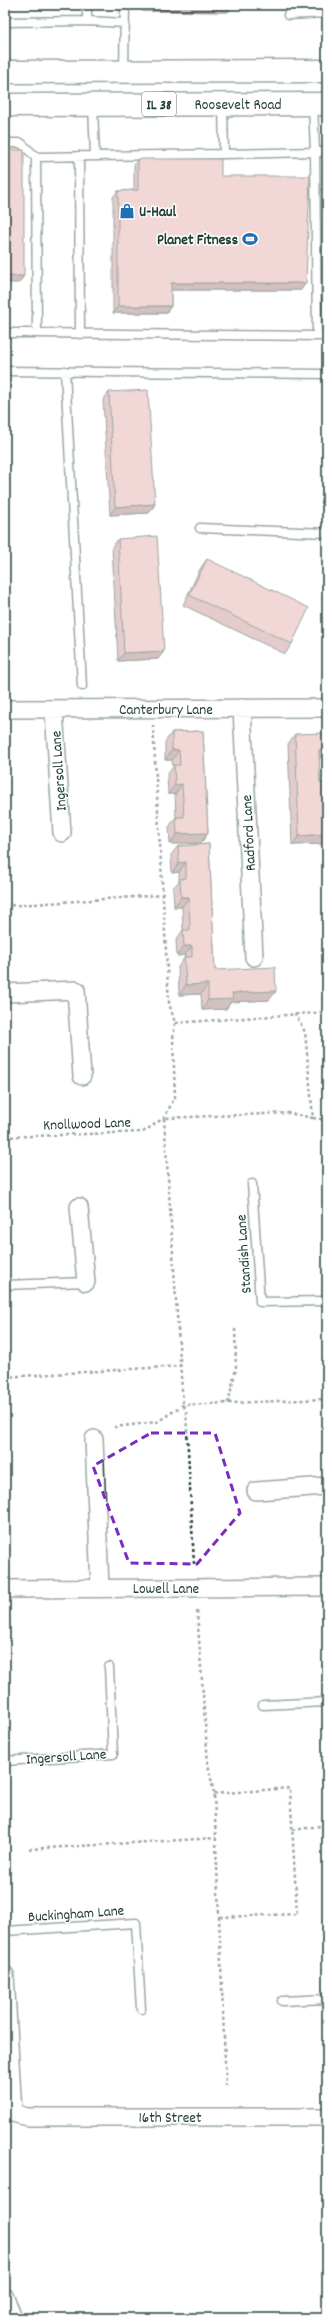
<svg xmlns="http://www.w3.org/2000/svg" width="332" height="2323" font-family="Dekko,sans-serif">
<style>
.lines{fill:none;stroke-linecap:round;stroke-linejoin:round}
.service-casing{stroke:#1f3d34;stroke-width:11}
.minor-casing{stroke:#1f3d34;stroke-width:20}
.primary-casing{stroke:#1f3d34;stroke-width:25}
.path{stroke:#1f3d34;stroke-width:2.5;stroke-dasharray:3 3;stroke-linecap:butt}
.service{stroke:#fff;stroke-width:8}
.minor{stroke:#fff;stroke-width:17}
.primary{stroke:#fff;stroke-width:22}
.wall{fill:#c28f8d;stroke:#1f3d34}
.shaded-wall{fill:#9e7473;stroke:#1f3d34}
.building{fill:#e1a6a4;stroke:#1f3d34}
.marked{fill:none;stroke:#7b2cbf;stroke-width:3;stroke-dasharray:8 5;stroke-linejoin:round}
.labels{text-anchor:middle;stroke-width:3;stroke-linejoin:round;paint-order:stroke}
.shield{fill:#fff;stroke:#627771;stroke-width:1}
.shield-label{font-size:14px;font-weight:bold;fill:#1f3d34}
.street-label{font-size:15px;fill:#1f3d34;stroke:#fff}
.poi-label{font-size:15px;font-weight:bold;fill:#1f3d34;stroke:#fff;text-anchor:start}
</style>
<rect width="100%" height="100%" fill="#fff"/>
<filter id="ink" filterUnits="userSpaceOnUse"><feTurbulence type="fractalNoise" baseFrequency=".025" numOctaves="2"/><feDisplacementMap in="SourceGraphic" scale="8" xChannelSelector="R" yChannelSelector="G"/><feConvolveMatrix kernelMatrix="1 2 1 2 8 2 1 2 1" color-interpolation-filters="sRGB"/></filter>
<g filter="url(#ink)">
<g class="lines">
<!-- service casing -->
<g class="service-casing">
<path id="service" d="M87 5V21L125 23
M288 15 327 13
M5 22 87 21
M124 70 125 5
M223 105 224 154 36 157 37 333 317 336 315 152H327
M93 106 95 155
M5 143H21L36 157
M224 154 315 152 313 104
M79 156 80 334
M5 333H37
M317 336H327
M5 371 327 374
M65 371 82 686
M200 528 327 533
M252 1184 260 1302 327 1301
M5 1285 86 1282
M263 1705 327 1702
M5 1761 113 1754 109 1667
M5 1931 136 1923 141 2009
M282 2001 327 1999"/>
</g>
<!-- minor casing -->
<g class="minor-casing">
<path id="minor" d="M242 708 254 957
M5 709 327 708
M54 710 62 833
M5 993 76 990 82 1076
M79 1207 86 1282
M94 1439 100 1588
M256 1491 327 1486
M5 1589 327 1587
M5 1975 13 2113 27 2117H327
M5 2297 13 2318"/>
</g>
<!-- primary casing -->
<g class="primary-casing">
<path id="primary" d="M5 72 327 71
M5 105 327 104"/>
</g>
<!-- path -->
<path class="path" d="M153 725 169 1003 175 1023 327 1012
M5 906 162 895
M313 1118 327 1120
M322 1119 327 1124
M5 1137 143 1132 164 1118 175 1097 173 1039 175 1023
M5 1377 180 1366
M228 1403 236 1368 235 1326
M114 1427 157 1422 183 1405 327 1399
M194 1564 186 1412 183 1405 164 1118 288 1113 313 1118 305 1032 295 1014
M197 1611 208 1764 214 1794 226 2086
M214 1794 290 1788 297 1914 219 1917
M293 1830 327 1825
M29 1849 216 1838"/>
<!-- service -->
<use href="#service" class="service"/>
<!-- minor -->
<use href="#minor" class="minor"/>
<!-- primary -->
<use href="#primary" class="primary"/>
</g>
<!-- wall -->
<path class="wall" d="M142 5H233L228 12 142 11Z
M138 159 221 176 301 290H171V306L166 313H113V197L118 191 134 190V165Z
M109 392 155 504 149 513 110 515 103 400Z
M118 539 164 651 158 659 118 661 112 547Z
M207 559 292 644 285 654 183 605 200 569Z
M203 731 208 833 201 843 170 844 169 827 176 817 175 794H168L167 775 173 767 172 760H165V742L172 732Z
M295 734 319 760 323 817H327V840L324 844 292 845 288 744Z
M209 844 215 970 276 991 269 1000 231 1002 226 1009 202 1010 201 994 179 995 178 967 185 957V955L177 956 176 940 183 930 182 907H174L173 888 179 881V872L172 873 171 855 178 846Z"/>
<!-- shaded-wall -->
<path class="shaded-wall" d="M147 5H233L228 12 142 11Z
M5 276H24L19 283H5Z
M171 283H306L301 290H166Z
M118 306H171L166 313H113Z
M155 504 149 513 110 515 115 507Z
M164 651 158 659 118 661 124 653Z
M172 750H179L172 760H165Z
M319 750H326L319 760Z
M182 784 175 794H168L175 785Z
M322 802H327V804L322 811Z
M208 833 201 843 170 844 177 834Z
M327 834V840L324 844 292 845 299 836Z
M186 862 179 872 172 873 179 863Z
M181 897H189L182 907H174Z
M184 946H192L185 955 177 956Z
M208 984 201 994 179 995 186 985Z
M276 991 269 1000 231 1002 226 1009 202 1010 208 1000 232 993Z"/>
<!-- building -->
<path class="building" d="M5 150H24V276H5Z
M138 159H221V176H310L306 283H171V306H118V191L138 190Z
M148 390 155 504 115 507 109 392Z
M157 536 164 651 124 653 118 539Z
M207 559 309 608 292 644 189 595Z
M203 731 208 833 177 834 176 817H184L182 784 175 785 174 765H180L179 750H172V732Z
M325 733 326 750H319L320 783 327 782V802H322L323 817H327V834L299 836 295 734Z
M209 844 215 970 275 967 276 991 232 993 233 999 208 1000V984L186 985 184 957H192V946H184L183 930H190L189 897H181L180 879 186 878V862L179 863 178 846Z"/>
</g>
<!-- marked area -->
<path d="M0 0H332V2323H0ZM151 1433H215L240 1513 197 1564 129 1563 93 1466Z" fill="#fff" fill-opacity=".55" fill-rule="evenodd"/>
<path class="marked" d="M151 1433H215L240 1513 197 1564 129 1563 93 1466Z"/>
<!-- icons -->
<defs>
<g id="shop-bare" transform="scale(1.2)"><path d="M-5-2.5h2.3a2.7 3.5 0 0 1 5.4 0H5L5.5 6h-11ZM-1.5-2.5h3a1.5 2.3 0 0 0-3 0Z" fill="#1f6fb2" stroke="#fff" stroke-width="2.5" paint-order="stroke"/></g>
<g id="stadium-bare" transform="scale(1.2)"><path d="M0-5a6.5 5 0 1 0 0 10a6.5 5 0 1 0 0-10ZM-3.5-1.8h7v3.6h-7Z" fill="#1f6fb2" stroke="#fff" stroke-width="2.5" paint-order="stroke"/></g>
</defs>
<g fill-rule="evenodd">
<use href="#shop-bare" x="127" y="211"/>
<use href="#stadium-bare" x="250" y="239"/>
</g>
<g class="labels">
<!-- shield labels -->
<rect class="shield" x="142" y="92" width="34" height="24" rx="3"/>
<g class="shield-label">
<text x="159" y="109">IL 38</text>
</g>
<!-- street labels -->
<g class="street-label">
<text x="238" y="109">Roosevelt Road</text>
<text x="166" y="714">Canterbury Lane</text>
<text transform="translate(58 771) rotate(-94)" y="5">Ingersoll Lane</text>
<text transform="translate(248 833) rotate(-93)" y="5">Radford Lane</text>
<text transform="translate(87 1123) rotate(-2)" y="5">Knollwood Lane</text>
<text transform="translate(243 1254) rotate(-94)" y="5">Standish Lane</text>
<text x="166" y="1593">Lowell Lane</text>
<text transform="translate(66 1756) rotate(-4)" y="5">Ingersoll Lane</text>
<text transform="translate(76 1913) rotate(-4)" y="5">Buckingham Lane</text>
<text x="170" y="2122">16th Street</text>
</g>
<!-- poi labels -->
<g class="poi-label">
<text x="139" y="216">U-Haul</text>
<text x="238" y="244" text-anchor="end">Planet Fitness</text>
</g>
</g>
<!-- margin -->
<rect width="332" height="2323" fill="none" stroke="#fff" stroke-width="20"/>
<rect x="10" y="10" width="312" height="2303" fill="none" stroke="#1f3d34" stroke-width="1.5" filter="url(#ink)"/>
</svg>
